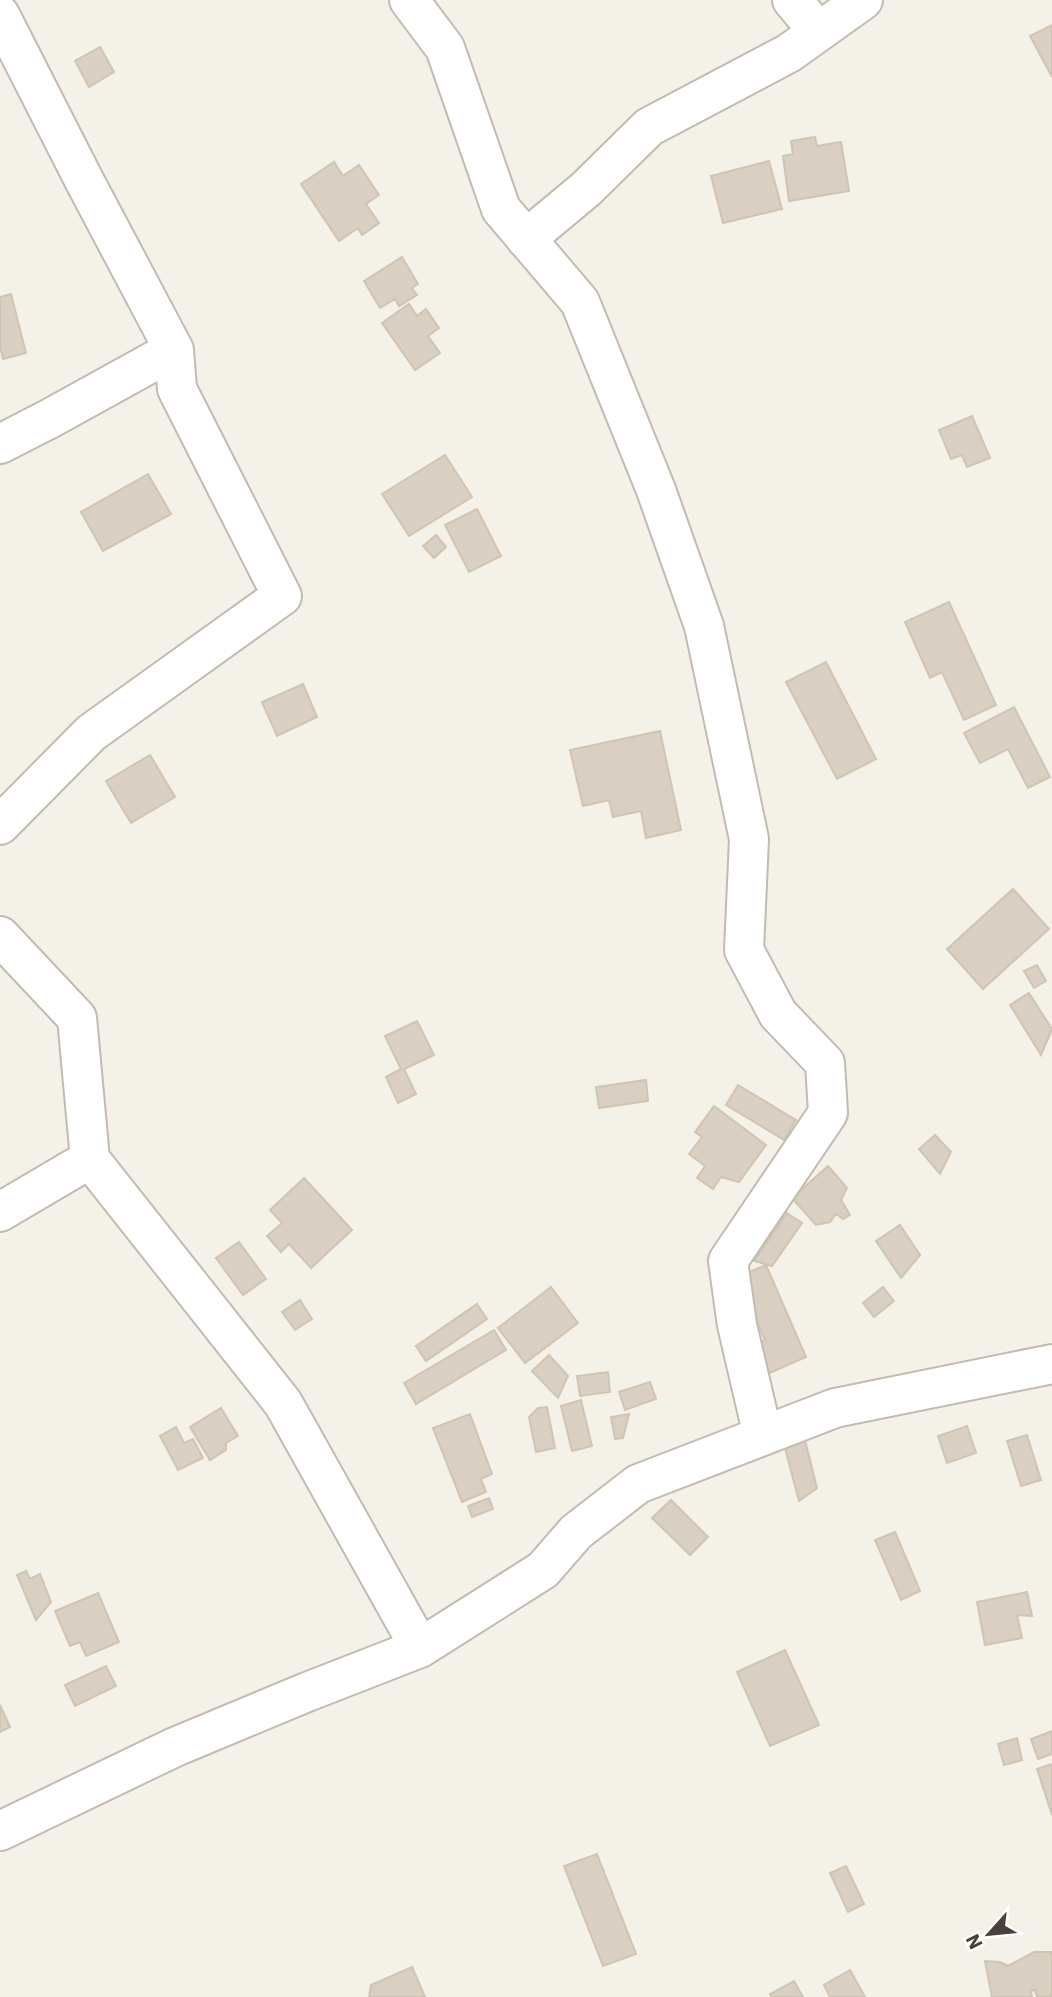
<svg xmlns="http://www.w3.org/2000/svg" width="1052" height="1997" font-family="'IBM Plex Sans',sans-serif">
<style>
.building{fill:#d9cfc2;stroke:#d0c4b2;stroke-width:2}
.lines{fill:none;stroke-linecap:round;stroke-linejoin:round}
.minor-casing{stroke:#c3bbaf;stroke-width:42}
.minor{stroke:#fff;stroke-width:38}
</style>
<rect width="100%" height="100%" fill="#f4f1e9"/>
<!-- building -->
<path class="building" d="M1052 25V77L1030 36Z
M100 47 114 72 89 87 75 61Z
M815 137 817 146 841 142 849 191 789 201 783 156 793 154 791 141Z
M769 161 782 209 723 223 711 176Z
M334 162 343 176 359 165 379 195 366 204 379 223 362 235 358 228 339 241 301 184Z
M402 257 418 284 412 288 417 295 399 306 395 299 380 308 364 281Z
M11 294 26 353 3 359 0 346V297Z
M409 304 417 316 426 309 439 328 428 336 440 353 415 370 382 323Z
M972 416 990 458 967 467 962 455 951 459 939 430Z
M445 455 472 497 409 536 382 494Z
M148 474 171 514 103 551 81 512Z
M477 509 501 556 469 572 445 525Z
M436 535 446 547 434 558 423 546Z
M949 602 996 705 964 720 942 672 930 678 905 622Z
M826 662 876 759 837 779 786 682Z
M303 684 317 717 277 736 262 702Z
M1014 707 1050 777 1028 788 1008 749 980 763 964 733Z
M660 731 681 830 646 838 641 811 613 817 609 800 583 806 570 750Z
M150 755 175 797 131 823 106 781Z
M1013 889 1049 929 983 989 947 949Z
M1037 965 1046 981 1034 988 1024 971Z
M1029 993 1052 1029 1041 1055 1010 1005Z
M417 1021 434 1055 404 1069 416 1094 398 1103 386 1077 401 1069 385 1036Z
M646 1080 648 1101 599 1108 596 1087Z
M738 1085 796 1120 784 1140 726 1105Z
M714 1106 766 1145 739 1182 721 1177 713 1189 697 1178 705 1166 689 1154 702 1137 695 1132Z
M935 1135 951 1152 940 1174 919 1149Z
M828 1166 847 1188 841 1200 850 1215 843 1219 836 1214 830 1222 816 1225 792 1198Z
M304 1178 352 1230 311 1268 289 1244 281 1252 267 1236 282 1223 270 1210Z
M787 1213 802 1223 772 1266 754 1261Z
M900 1225 920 1255 901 1278 876 1241Z
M239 1242 266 1279 243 1295 216 1258Z
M766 1265 806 1357 765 1375 752 1345 765 1340 737 1277Z
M551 1287 578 1323 525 1363 498 1328Z
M883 1287 894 1301 874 1317 863 1303Z
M300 1300 312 1319 295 1330 282 1312Z
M477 1304 487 1319 426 1361 416 1346Z
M494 1330 506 1350 416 1404 404 1383Z
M549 1355 568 1376 558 1398 532 1371Z
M608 1372 610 1392 580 1396 577 1376Z
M650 1382 656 1399 625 1410 619 1392Z
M581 1400 592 1446 572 1451 561 1406Z
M547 1407 555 1448 536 1452 529 1417 538 1408Z
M221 1408 238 1436 226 1443V1450L210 1460 190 1427Z
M470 1414 492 1474 481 1479 486 1492 462 1502 433 1428Z
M629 1414 623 1438 615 1439 611 1417Z
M967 1426 976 1453 947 1463 938 1436Z
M176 1427 184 1443 193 1439 203 1458 178 1470 160 1436Z
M803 1432 817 1488 799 1501 785 1448 746 1458Z
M1027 1435 1041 1480 1021 1486 1007 1441Z
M489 1498 493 1509 472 1517 468 1506Z
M671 1500 708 1537 690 1555 652 1518Z
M895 1532 920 1591 901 1600 875 1540Z
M26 1571 30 1579 40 1574 51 1602 36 1620 17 1575Z
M1027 1592 1032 1616 1017 1615 1022 1638 985 1645 977 1602Z
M98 1593 119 1642 86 1656 80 1642 70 1646 55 1611Z
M785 1650 819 1725 770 1746 737 1672Z
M106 1666 116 1686 75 1706 65 1685Z
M0 1705 10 1727 0 1732Z
M1052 1731V1754L1038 1759 1031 1739Z
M1017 1738 1022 1760 1004 1765 998 1744Z
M1052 1764V1815L1037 1769Z
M597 1854 636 1954 603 1966 564 1866Z
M846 1866 864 1904 848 1912 830 1873Z
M1034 1952H1052V1997H1037L1035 1990 1031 1991 1032 1997H992L985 1961 1000 1962 1008 1966Z
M412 1967 425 1997H369L371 1985Z
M850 1970 865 1997H830L824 1985Z
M794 1981 803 1997H772L770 1994Z"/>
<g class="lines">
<!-- minor casing -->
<g class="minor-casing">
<path id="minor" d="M409 0 445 48 501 209 580 302 656 490 704 626 749 839 744 950 778 1014 825 1063 828 1113 728 1261 737 1325 763 1436
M792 0 818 31
M0 15 84 180 174 350 177 389 282 596 91 733 0 825
M526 239 586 189 649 127 789 53 863 0
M0 444 49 419 174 350
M0 936 77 1018 90 1159
M0 1212 90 1159 283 1403 420 1648
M0 1831 175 1747 307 1692 420 1648 543 1570 576 1532 638 1484 835 1408 1052 1364"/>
</g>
<!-- minor -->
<use href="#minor" class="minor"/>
</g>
<!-- north arrow -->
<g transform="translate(989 1934) rotate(243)" stroke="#ffffff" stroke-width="5" paint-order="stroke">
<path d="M0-5L12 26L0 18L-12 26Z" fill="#484138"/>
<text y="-10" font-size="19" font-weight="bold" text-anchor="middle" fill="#484138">N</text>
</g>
</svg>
